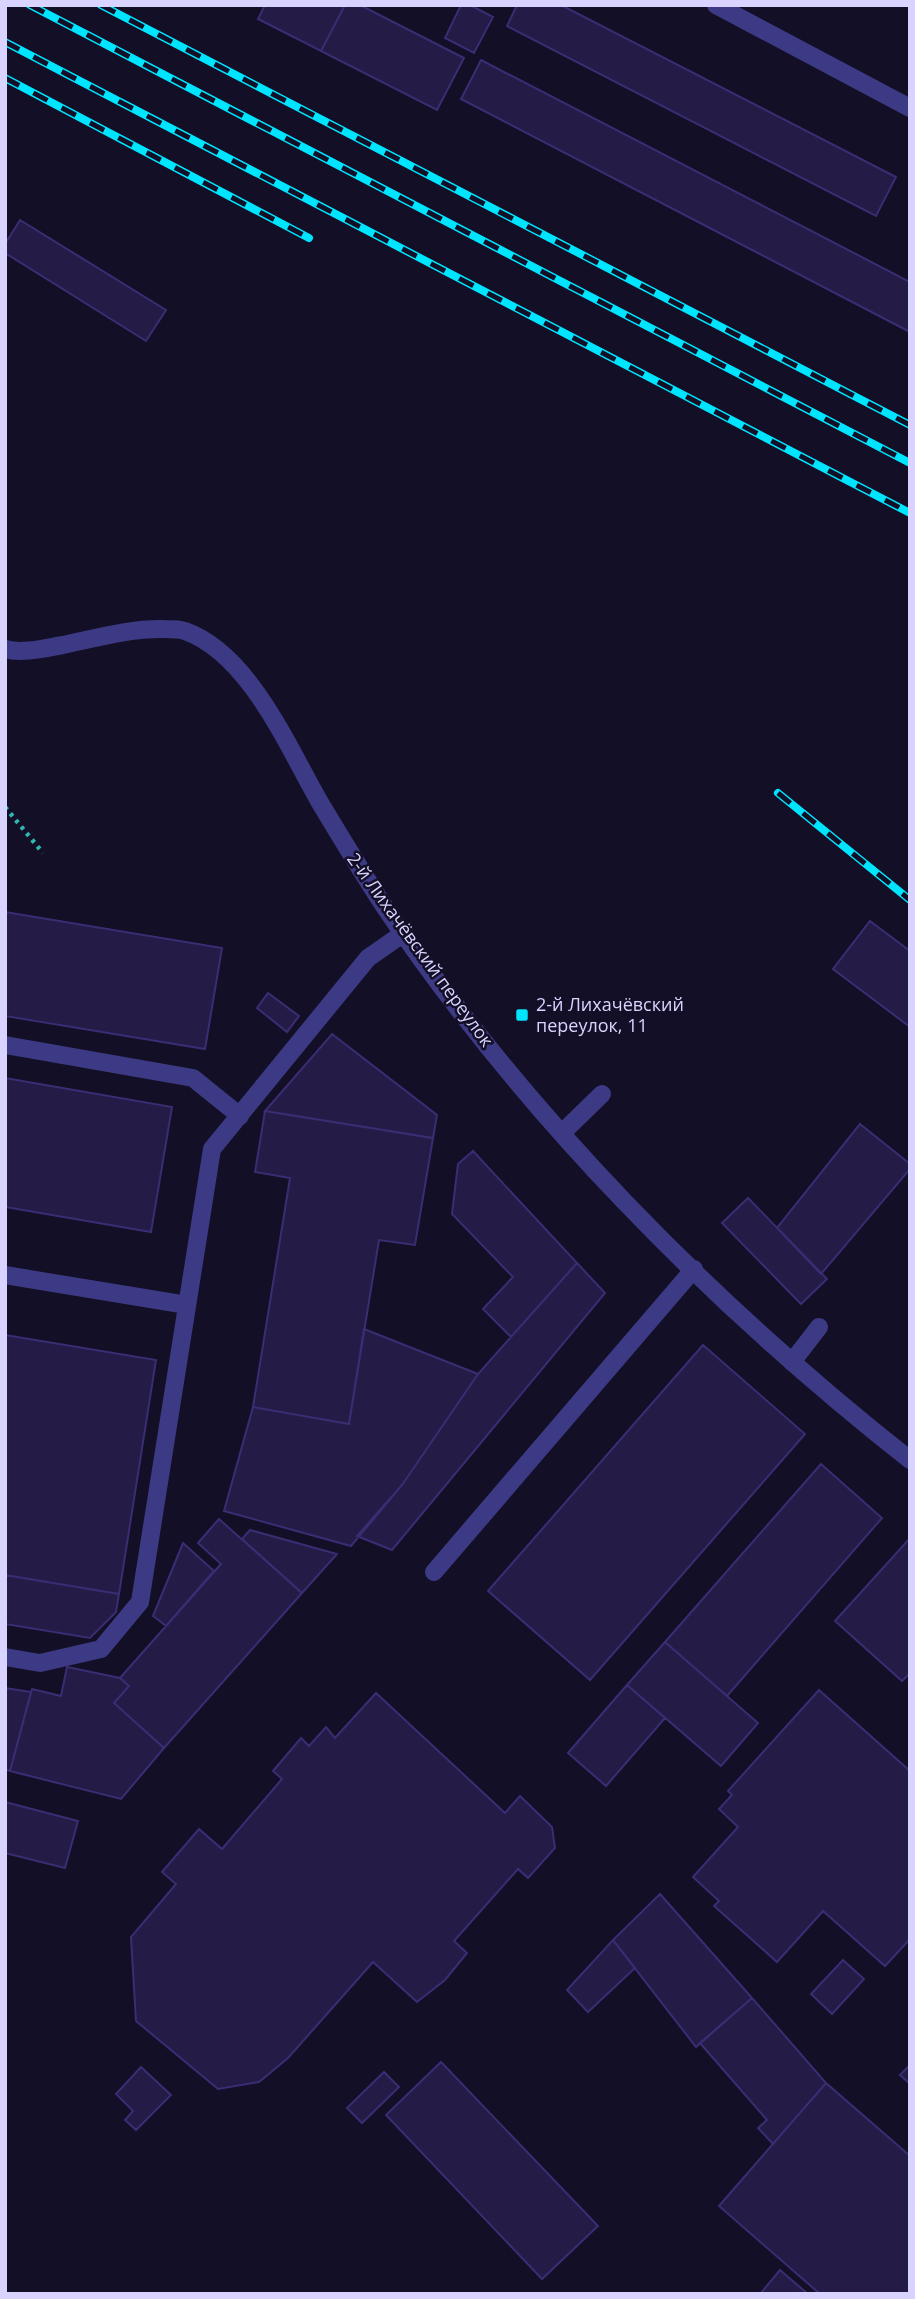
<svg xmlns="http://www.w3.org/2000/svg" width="915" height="2299" font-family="'Open Sans',sans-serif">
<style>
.building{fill:#241b47;stroke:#3b2d73;stroke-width:2}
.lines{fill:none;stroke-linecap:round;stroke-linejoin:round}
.path{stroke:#2fb8b0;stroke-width:4.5;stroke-dasharray:3.5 5;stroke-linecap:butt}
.service{stroke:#3d3a85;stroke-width:18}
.minor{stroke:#3d3a85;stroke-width:18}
.rail-casing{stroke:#00e5ff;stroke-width:8}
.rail{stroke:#130f26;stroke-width:5;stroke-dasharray:16;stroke-linecap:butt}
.poi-dot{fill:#00e5ff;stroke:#130f26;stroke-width:2.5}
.labels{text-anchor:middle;stroke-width:5;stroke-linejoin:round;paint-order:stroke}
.street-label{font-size:18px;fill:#d9d4ff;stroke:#130f26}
.poi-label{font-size:18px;fill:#d9d4ff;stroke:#130f26;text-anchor:start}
</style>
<rect width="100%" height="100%" fill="#130f26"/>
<!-- building -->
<path class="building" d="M265 5H340L344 7 321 51 258 19Z
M345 5H360L464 58 437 110 321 51Z
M461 5H470L493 17 474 53 445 38Z
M517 5H561L896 177 876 216 507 26Z
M481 60 910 282V332L461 99Z
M20 220 166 310 146 341 5 253V244Z
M5 912 222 948 205 1049 5 1016Z
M870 921 910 951V1027L833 969Z
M268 993 299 1016 287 1032 257 1008Z
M332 1034 437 1115 433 1138 265 1111Z
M5 1078 172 1107 151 1232 5 1207Z
M265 1111 433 1138 415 1245 379 1240 349 1424 253 1407 290 1178 255 1172Z
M860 1124 910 1164V1169L821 1274 777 1228Z
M473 1151 577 1263 511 1337 483 1309 513 1277 452 1214 458 1164Z
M748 1198 827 1279 801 1304 722 1223Z
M577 1263 605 1293 392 1550 357 1536 402 1485 478 1374Z
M364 1329 478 1374 402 1485 351 1546 224 1511 253 1407 349 1424Z
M5 1335 156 1360 119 1594 5 1575Z
M703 1345 805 1434 590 1680 488 1591Z
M821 1464 882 1518 727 1696 665 1642Z
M219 1519 302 1593 164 1748 114 1703 129 1686 120 1678 221 1564 198 1543Z
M250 1530 337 1554 302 1593 242 1539Z
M910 1538V1673L902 1681 835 1621Z
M183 1543 214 1571 166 1626 153 1616Z
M5 1575 119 1594 116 1612 90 1638 5 1624Z
M665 1642 758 1723 721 1766 627 1685Z
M67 1667 120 1678 129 1686 114 1703 164 1748 121 1799 10 1771 32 1689 61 1696Z
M627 1685 665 1718 606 1786 568 1753Z
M5 1688 31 1692 10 1771 5 1769Z
M819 1690 910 1771V1939L885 1966 823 1911 777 1962 714 1906 719 1901 693 1877 738 1827 719 1809 732 1795 728 1791Z
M376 1693 505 1813 520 1796 552 1827 555 1848 528 1878 518 1869 454 1941 467 1953 445 1980 417 2002 373 1962 288 2058 259 2082 218 2089 136 2021 131 1937 176 1884 162 1872 199 1829 222 1849 282 1779 273 1771 301 1738 309 1746 326 1727 335 1738Z
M5 1802 78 1821 65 1868 5 1853Z
M660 1894 752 1998 696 2047 613 1940Z
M613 1940 635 1968 588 2012 567 1990Z
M843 1960 864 1979 832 2014 811 1994Z
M752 1998 826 2083 773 2144 758 2128 767 2120 700 2043Z
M441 2062 598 2226 542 2279 386 2115Z
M910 2065V2084L900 2075Z
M141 2067 171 2095 136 2130 125 2120 133 2111 116 2094Z
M384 2072 399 2087 362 2123 347 2108Z
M826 2083 910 2156V2294H820L719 2206Z
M780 2270 808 2294H760Z"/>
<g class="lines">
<!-- path -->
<path class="path" d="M5 807 43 853"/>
<!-- service -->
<path class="service" d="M5 1045 193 1078 240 1116
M562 1133 602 1094
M5 1275 187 1305
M792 1362 819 1327
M434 1572 694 1269
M5 1657 40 1663 101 1649 140 1602 212 1149 368 958 404 933"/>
<!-- minor -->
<path class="minor" d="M716 5 910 108
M5 649C23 654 45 648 63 645 96 638 131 628 165 629 172 629 179 629 185 631 249 654 287 745 319 801 340 836 361 871 384 906 526 1116 711 1303 910 1460"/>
<!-- rail casing -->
<g class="rail-casing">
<path id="rail" d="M30 5 910 463
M101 5 910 425
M5 42 910 513
M5 78 309 238
M778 793 910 900"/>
</g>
<!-- rail -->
<use href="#rail" class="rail"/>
</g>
<!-- markers -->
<rect class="poi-dot" x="515" y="1008" width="14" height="14" rx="3.5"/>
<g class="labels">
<!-- street labels -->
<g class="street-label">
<text transform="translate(420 950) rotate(54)" y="6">2-й Лихачёвский переулок</text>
</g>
<!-- poi labels -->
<g class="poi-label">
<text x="536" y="1011">2-й Лихачёвский<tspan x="536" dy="21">переулок, 11</tspan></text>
</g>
</g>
<!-- border -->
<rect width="915" height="2299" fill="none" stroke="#d9d4ff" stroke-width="14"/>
</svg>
